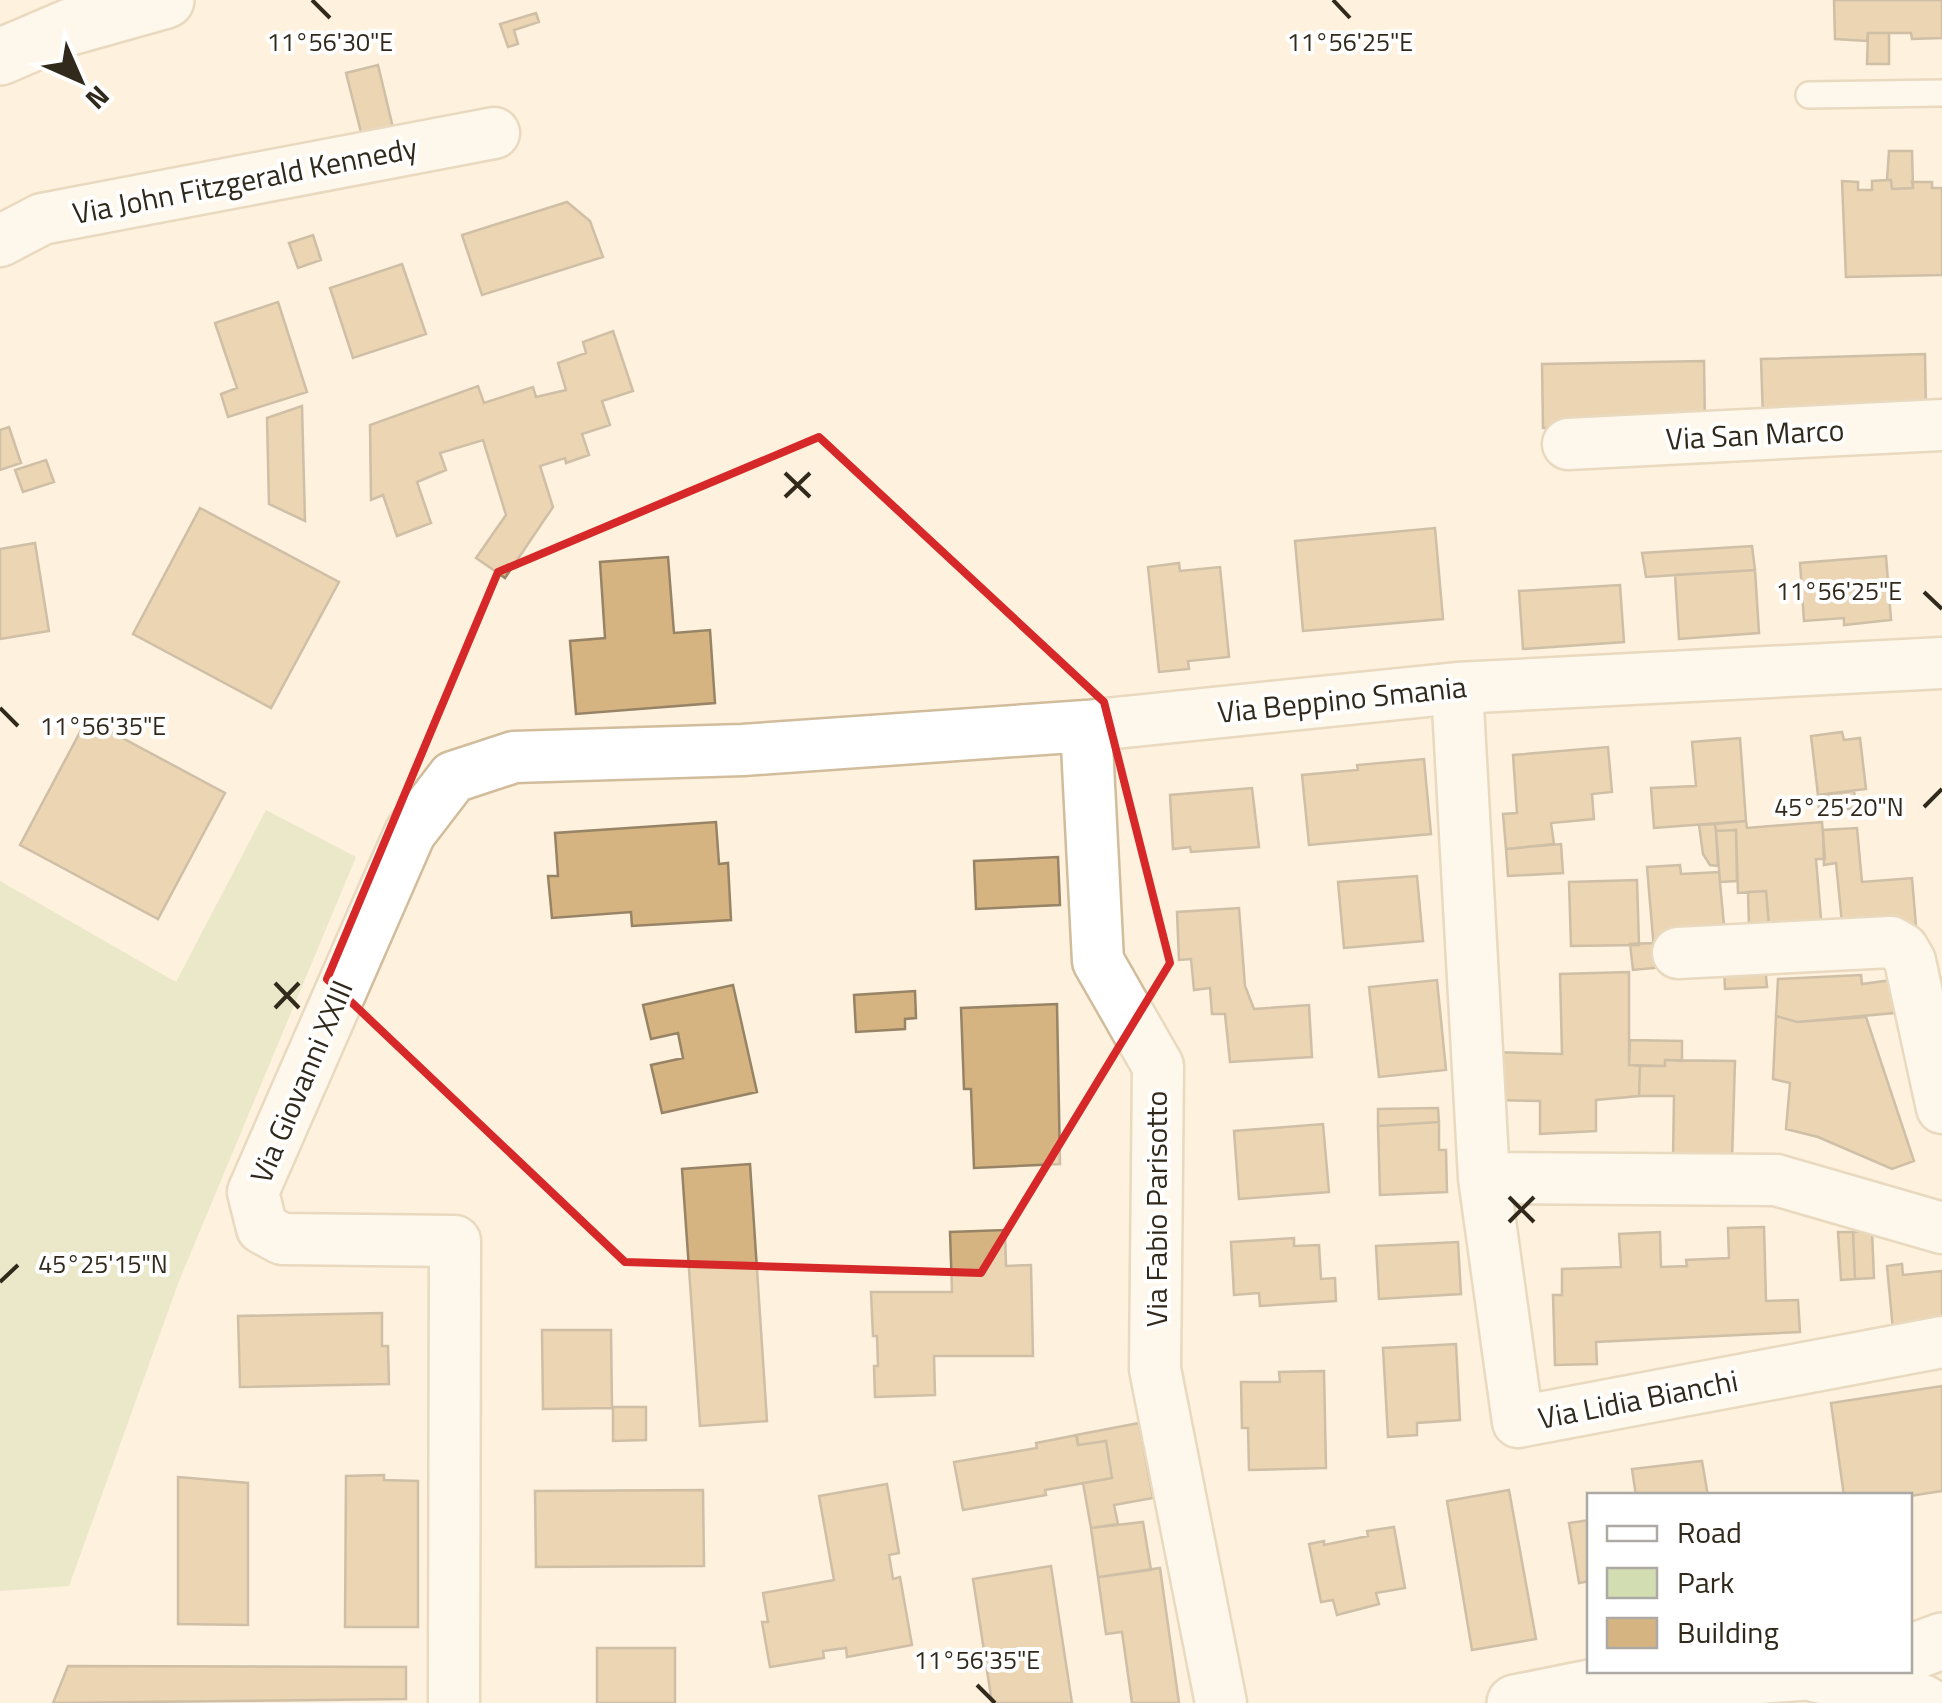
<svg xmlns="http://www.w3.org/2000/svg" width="1942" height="1703" font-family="'Titillium Web',sans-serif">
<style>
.green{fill:#d2deb2}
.building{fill:#d5b481;stroke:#978365;stroke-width:2.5}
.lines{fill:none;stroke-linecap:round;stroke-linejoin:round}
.service-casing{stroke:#d1bc9c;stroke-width:30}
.minor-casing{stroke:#d1bc9c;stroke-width:55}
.tertiary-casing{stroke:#d1bc9c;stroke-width:60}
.motorway-casing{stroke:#d1bc9c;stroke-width:60}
.service{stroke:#fff;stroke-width:25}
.minor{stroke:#fff;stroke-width:50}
.tertiary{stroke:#fff;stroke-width:55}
.motorway{stroke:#fff;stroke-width:55}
.marked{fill:none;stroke:#d62828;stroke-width:8;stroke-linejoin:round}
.ticks{fill:none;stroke:#31291c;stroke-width:4}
.labels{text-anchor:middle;stroke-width:8;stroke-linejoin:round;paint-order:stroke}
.street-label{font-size:30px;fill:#31291c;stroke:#fff}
.ticks-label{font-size:25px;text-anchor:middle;fill:#31291c;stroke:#fff;stroke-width:8;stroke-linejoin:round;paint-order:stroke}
</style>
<rect width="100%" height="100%" fill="#fef1dd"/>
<!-- green -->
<path class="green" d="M266 810 356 857 179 1281 69 1586 0 1591V881L176 982Z"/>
<!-- building -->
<path class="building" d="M1834 0H1942V38L1912 39 1911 33H1868L1867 41 1835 39Z
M536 13 539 22 514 30 518 44 508 47 500 24Z
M1868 33H1889V64H1867Z
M378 65 395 136 364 144 346 73Z
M1889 151H1912L1913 188 1892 189 1891 180H1887Z
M1887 180H1891L1892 189 1913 188 1912 182H1932V188H1942V275L1846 277 1842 181 1858 182V190H1872V181Z
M567 202 590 221 603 257 482 295 462 235Z
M313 235 321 260 298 268 289 243Z
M402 264 426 334 353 358 330 288Z
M278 302 307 392 228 417 221 394 237 388 215 323Z
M613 331 633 391 602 401 610 425 582 434 589 455 566 463 565 458 540 466 553 507 505 578 476 558 506 515 483 440 440 453 446 470 417 482 431 523 397 536 383 495 371 500 370 425 478 386 484 403 533 387 536 397 566 390 558 363 586 353 583 342Z
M1925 354 1926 413 1763 418 1761 359Z
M1704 361 1705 424 1543 428 1542 364Z
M302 406 305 521 269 504 267 418Z
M9 427 21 463 0 470V430Z
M46 460 54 482 23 492 15 470Z
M200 508 339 582 271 708 133 634Z
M1435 528 1443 619 1303 631 1295 541Z
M35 543 49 631 0 639V549Z
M1752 546 1755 570 1646 577 1642 553Z
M1886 556 1891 620 1844 625V618L1804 621 1800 563Z
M668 557 674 633 710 630 715 703 576 714 570 641 605 638 600 562Z
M1179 563 1180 571 1220 567 1229 657 1188 661 1189 669 1159 672 1148 567Z
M1755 570 1759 633 1679 639 1675 575Z
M1620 585 1624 642 1523 649 1519 591Z
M87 719 225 793 158 919 20 845Z
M1842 732 1844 740 1860 738 1866 789 1818 795 1811 736Z
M1740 738 1746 821 1654 828 1651 788 1696 786 1692 742Z
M1608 747 1612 792 1592 794 1594 819 1551 823 1554 844 1506 849 1503 814 1517 813 1513 755Z
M1424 759 1431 834 1309 845 1302 775 1358 770 1357 765Z
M1252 788 1259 847 1191 852 1190 847 1173 849 1170 795Z
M1854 791 1856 808 1819 812 1818 795Z
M1746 821 1747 828 1822 822 1825 859H1816L1822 931 1770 935 1766 891 1738 893 1736 830 1716 831 1715 824Z
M716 822 719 864 728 863 731 920 632 926 631 912 552 918 548 876H558L555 833Z
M1715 824 1716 831 1718 866 1710 865 1703 854 1699 825Z
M1857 828 1862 882 1912 878 1916 926 1843 933 1836 863 1824 865 1823 830Z
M1736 830 1737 881 1720 882 1716 831Z
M1561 844 1563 873 1508 876 1506 849Z
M1058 857 1060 905 976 909 974 861Z
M1680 865 1681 874 1719 872 1725 936 1683 948 1654 950 1647 867Z
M1417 876 1423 941 1344 948 1338 882Z
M1637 880 1639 945 1571 946 1569 882Z
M1766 891 1769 926 1749 927 1748 892Z
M1239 908 1245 986 1254 1009 1309 1005 1312 1057 1230 1062 1225 1014H1212L1210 988 1194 990 1191 959 1179 960 1177 912Z
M1653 943 1654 950 1673 949 1674 966 1633 970 1630 944Z
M1765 965 1767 987 1725 989 1724 968Z
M1629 972V1065L1640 1066 1639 1096 1596 1100V1131L1540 1134V1101L1490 1100 1492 1052 1562 1054 1560 974Z
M1861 975 1862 984 1892 980 1894 1013 1797 1022 1776 1016 1778 979Z
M1437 980 1446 1070 1379 1077 1369 987Z
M733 985 757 1092 662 1113 651 1065 683 1058 678 1033 651 1039 643 1005Z
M915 991 916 1018 905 1019V1029L856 1032 854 995Z
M1057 1004 1060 1164 974 1168 971 1089H964L961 1008Z
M1776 1016 1797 1022 1866 1017 1914 1161 1892 1169 1818 1137 1786 1129 1790 1083 1773 1079Z
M1630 1040 1682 1041V1061L1665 1060V1066L1629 1065Z
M1665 1060 1735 1061 1732 1160 1673 1159 1674 1096H1639L1640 1066H1665Z
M1438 1108 1439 1122 1378 1126V1109Z
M1439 1122V1150H1446L1447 1192 1380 1195 1378 1126Z
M1323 1124 1329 1192 1239 1199 1234 1131Z
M750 1164 767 1421 700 1426 682 1169Z
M1764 1227 1766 1301 1798 1300 1800 1332 1596 1342 1597 1364 1555 1365 1553 1295H1562V1269L1621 1267 1619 1234 1660 1232 1661 1267 1687 1266 1686 1260 1729 1258 1728 1228Z
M1005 1230 1006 1266 1031 1265 1033 1356H934L935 1395 875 1397 874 1366H878L877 1336H873L871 1292H952L950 1232Z
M1872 1231 1874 1278 1855 1279 1853 1232Z
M1838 1232H1853L1855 1279 1841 1280Z
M1294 1238V1246L1319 1245 1321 1279 1335 1278 1336 1301 1260 1306 1259 1293 1234 1295 1231 1242Z
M1458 1242 1461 1294 1379 1299 1376 1246Z
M1902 1264 1903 1275 1942 1271V1329L1894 1341 1887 1266Z
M382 1313V1346H388L389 1384 240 1387 238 1316Z
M542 1330H611L612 1408 543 1409Z
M1456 1344 1460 1420 1417 1423V1435L1388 1437 1383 1348Z
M1324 1371 1326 1468 1249 1470 1248 1428H1242L1241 1382H1280L1279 1372Z
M1942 1386V1491L1910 1496H1844L1831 1403Z
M613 1407H646V1440L613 1441Z
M1139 1423 1153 1498 1114 1505 1118 1524 1091 1528 1083 1483 1112 1478 1106 1441 1078 1445 1076 1435Z
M1077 1435 1078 1445 1106 1441 1112 1478 1045 1490 1046 1495 963 1510 954 1462 1037 1448 1036 1443Z
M1702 1461 1708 1496H1636L1632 1469Z
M384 1475V1480L418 1481V1627H345L346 1476Z
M178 1477 248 1483V1625L178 1624Z
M887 1484 899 1553 889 1555 893 1579 900 1577 912 1645 847 1657 846 1648 823 1651 824 1658 770 1667 762 1622H768L763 1593 834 1580 819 1496Z
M703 1490 704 1566 536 1567 535 1491Z
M1509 1490 1536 1639 1472 1650 1447 1501Z
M1590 1520V1581L1579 1583 1569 1523Z
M1143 1522 1151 1570 1098 1577 1091 1528Z
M1394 1527 1405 1588 1376 1593 1379 1604 1337 1615 1333 1600 1321 1602 1309 1544 1324 1541V1545L1368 1536 1367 1531Z
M1051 1566 1072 1703H992L973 1579Z
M1160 1568 1179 1703H1132L1122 1632 1106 1634 1098 1577Z
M597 1648H675V1703H597Z
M68 1666 406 1667V1699L53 1703Z"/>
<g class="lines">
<!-- service casing -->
<g class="service-casing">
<path id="service" d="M1809 95 1942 93"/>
</g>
<!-- minor casing -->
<g class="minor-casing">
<path id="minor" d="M0 241 42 219 494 133
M1568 444 1942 425
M1457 688 1484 1178 1776 1180 1942 1228
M1086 726 1098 961 1158 1066 1155 1369 1221 1703
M1678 953 1891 942 1903 949 1910 961 1942 1108
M1484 1178 1518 1422 1942 1342
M454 1703 455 1241 282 1239 262 1228 253 1192 410 833 453 777 514 757 743 750 1086 726 1457 688 1942 663"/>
</g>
<!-- tertiary casing -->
<g class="tertiary-casing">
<path id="tertiary" d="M1910 1653 1942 1641
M1816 1674 1876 1687 1923 1703
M1515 1703 1590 1688 1833 1670"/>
</g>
<!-- motorway casing -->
<g class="motorway-casing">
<path id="motorway" d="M0 57 70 27 166 0"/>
</g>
<!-- service -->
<use href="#service" class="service"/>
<!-- minor -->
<use href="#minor" class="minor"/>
<!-- tertiary -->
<use href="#tertiary" class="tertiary"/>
<!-- motorway -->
<use href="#motorway" class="motorway"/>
</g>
<!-- marked area -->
<path d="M0 0H1942V1703H0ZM819 437 1104 702 1170 963 981 1273 625 1262 327 979 498 572Z" fill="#fef1dd" fill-opacity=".55" fill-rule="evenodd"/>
<path class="marked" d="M819 437 1104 702 1170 963 981 1273 625 1262 327 979 498 572Z"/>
<!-- ticks -->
<path class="ticks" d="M312 0 330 18M1333 0 1350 18M785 473 810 497M785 497 810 473M1924 592 1942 609M0 708 18 726M1924 807 1942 789M275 983 299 1008M275 1008 299 983M1509 1197 1534 1222M1509 1222 1534 1197M0 1282 18 1265M977 1685 995 1703"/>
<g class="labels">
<!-- street labels -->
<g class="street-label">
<text transform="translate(245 181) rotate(-11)" y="10">Via John Fitzgerald Kennedy</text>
<text transform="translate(1755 435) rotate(-3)" y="10">Via San Marco</text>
<text transform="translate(1342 700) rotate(-6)" y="10">Via Beppino Smania</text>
<text transform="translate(302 1082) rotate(-67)" y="10">Via Giovanni XXIII</text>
<text transform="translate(1157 1209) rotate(-90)" y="10">Via Fabio Parisotto</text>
<text transform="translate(1638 1400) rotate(-11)" y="10">Via Lidia Bianchi</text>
</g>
</g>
<g class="ticks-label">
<text x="330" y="51">11°56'30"E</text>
<text x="1350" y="51">11°56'25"E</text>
<text x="1839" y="600">11°56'25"E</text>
<text x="103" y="735">11°56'35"E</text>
<text x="1839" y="816">45°25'20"N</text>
<text x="103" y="1273">45°25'15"N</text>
<text x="977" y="1669">11°56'35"E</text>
</g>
<!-- legend -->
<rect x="1587" y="1493" width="325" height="180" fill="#ffffff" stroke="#ada9a4" stroke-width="2.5"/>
<rect x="1607" y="1526" width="50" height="15" fill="#ffffff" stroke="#ada9a4" stroke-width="2.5"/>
<text x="1677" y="1543" font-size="30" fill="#31291c">Road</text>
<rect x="1607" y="1568" width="50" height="30" fill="#d2deb2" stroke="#ada9a4" stroke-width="2.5"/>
<text x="1677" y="1593" font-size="30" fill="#31291c">Park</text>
<rect x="1607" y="1618" width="50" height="30" fill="#d5b481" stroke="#ada9a4" stroke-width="2.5"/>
<text x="1677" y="1643" font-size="30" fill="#31291c">Building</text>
<!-- north arrow -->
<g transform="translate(80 80) rotate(135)" stroke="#ffffff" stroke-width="8" paint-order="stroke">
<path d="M0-8L18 38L0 25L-18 38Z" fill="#31291c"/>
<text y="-15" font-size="28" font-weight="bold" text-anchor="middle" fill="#31291c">N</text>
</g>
</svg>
